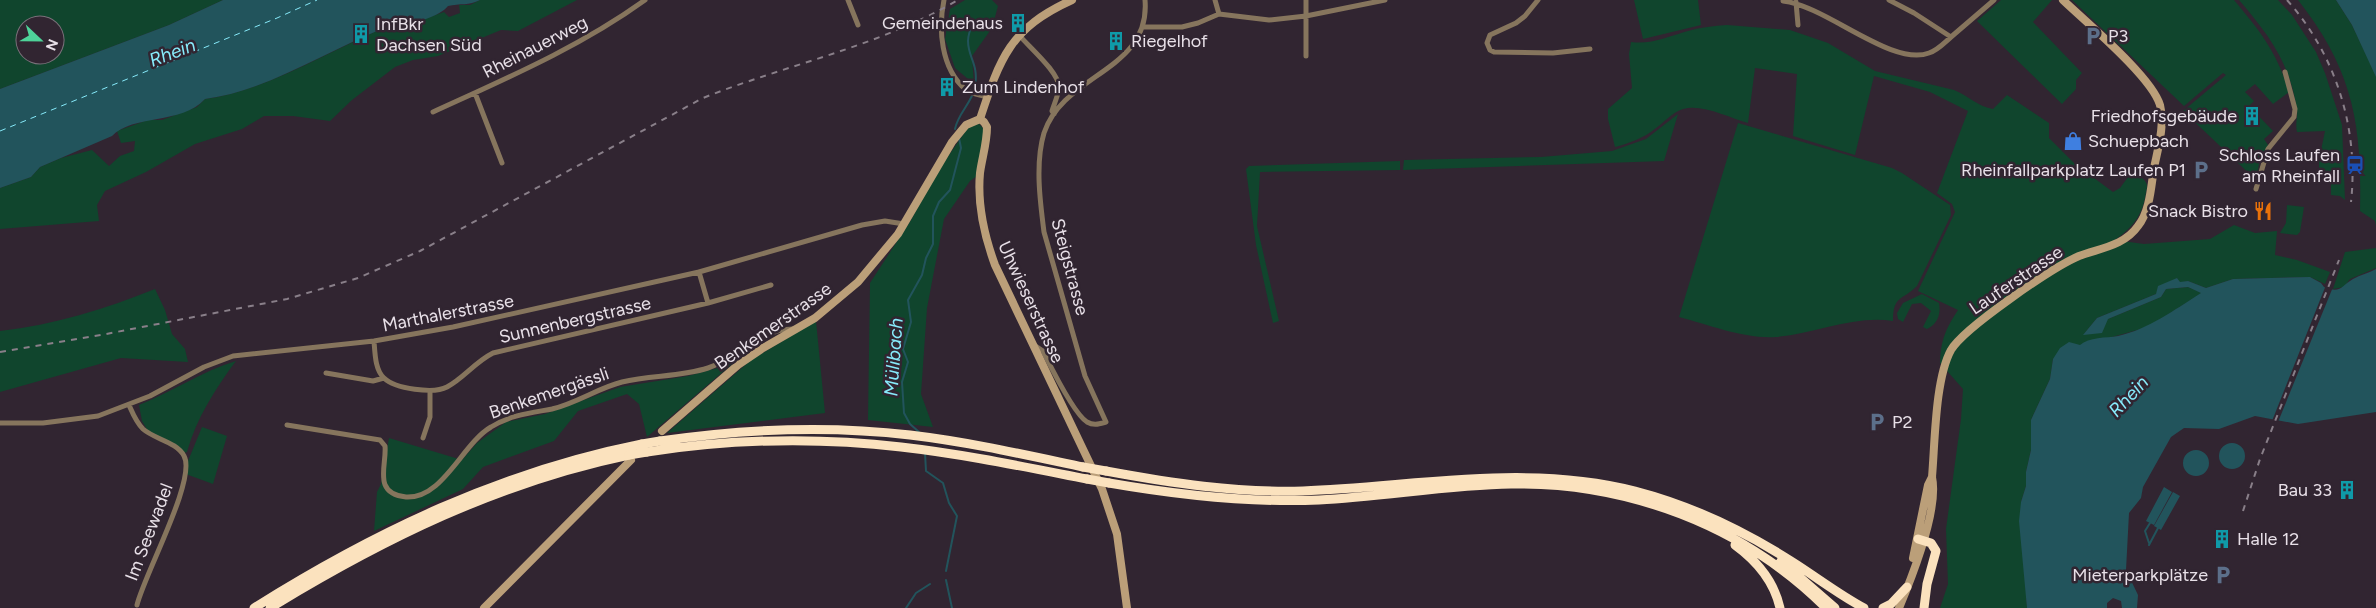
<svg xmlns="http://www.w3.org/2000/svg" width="2376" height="608" font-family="Figtree,sans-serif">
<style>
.green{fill:#10452d;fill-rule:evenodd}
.water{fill:#22545c}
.pier{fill:#312531}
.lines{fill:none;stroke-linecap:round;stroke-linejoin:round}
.stream{stroke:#22545c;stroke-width:2}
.ferry{stroke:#87ebfb;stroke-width:1;stroke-dasharray:6 5;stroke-linecap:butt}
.street{stroke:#86755d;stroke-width:5}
.secondary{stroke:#bb9f79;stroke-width:8}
.highway{stroke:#fbe2be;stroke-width:9}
.rail{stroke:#897f89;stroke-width:2;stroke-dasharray:6 6;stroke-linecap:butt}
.highway-bridge{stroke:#fbe2be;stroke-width:9}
.labels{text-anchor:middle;stroke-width:5;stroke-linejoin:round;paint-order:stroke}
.poi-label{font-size:18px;fill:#e8e0e8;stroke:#312531;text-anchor:end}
.street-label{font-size:18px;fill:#e8e0e8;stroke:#312531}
.water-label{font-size:19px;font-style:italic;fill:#87ebfb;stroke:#312531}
</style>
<rect width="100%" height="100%" fill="#312531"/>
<!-- green -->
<path class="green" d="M0 0H223L169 25 0 89ZM25 25H55V55H25Z
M480 0H577L518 31 501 30 438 56 413 60 395 67 352 100 330 121 293 116H264L242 129 195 144 146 172 105 191 97 205 99 221 0 229V188L31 177 40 167 61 158 92 150 109 166 120 156 134 151 135 141 121 143 117 131 148 120H162L197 107 205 99C268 91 332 48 392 25L413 23 444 12 449 17 460 13 459 5H470Z
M965 0H992L998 6 992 28 972 56 974 84 955 68 945 39 950 9Z
M1634 0H1698L1701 25 1643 39Z
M2001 0H2052L2033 22 2082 73 2076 80V89L2062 104 1977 21Z
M2072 0H2234C2260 31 2277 52 2289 92L2273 104 2255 84 2245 92 2254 101 2249 106 2273 131 2264 139 2268 145 2262 158 2260 159 2256 180 2183 111 2226 75 2223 73 2184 106Z
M2239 0H2278L2292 15 2316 52 2325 73 2342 125 2345 200 2340 196 2331 195V180H2319V160L2325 131 2297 132C2295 123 2298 117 2297 110 2290 63 2269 35 2239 0Z
M2298 0H2336L2352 25 2376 75V226L2375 221 2360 211C2362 124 2353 70 2298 0Z
M1727 25 1790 30 1828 43 1875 71 1954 90C1967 95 1979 107 1993 109L2007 95 2049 123V138L2075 164 2113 192 2120 188 2131 173C2136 175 2142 177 2145 181 2148 185 2147 188 2146 192 2143 215 2133 227 2115 240L2144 244 2210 239 2234 225 2255 233 2277 231 2275 255 2297 260 2330 272 2325 284 2310 277 2233 279 2206 288 2188 281 2180 283 2177 278 2156 294 2097 318 2084 334 2108 319 2161 297 2166 289 2188 287 2202 293 2148 327 2080 346 2074 345 2053 359 2050 379 2031 420V450L2026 472V486L2021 502 2027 608H1940L1948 584 1946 529 1961 419 1963 389 1940 363C1941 340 1945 330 1958 310L1918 291 1955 212 1952 204 1937 193 1968 111 1930 92 1874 76 1855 155 1793 136 1797 74 1755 68 1748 123C1730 118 1707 106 1688 108 1674 110 1667 120 1656 128 1644 138 1630 143 1615 147L1608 119V109L1632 88 1629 54 1631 42C1651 45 1669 36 1688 31 1701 27 1714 26 1727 25Z
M1678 114 1664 161 1403 170 1404 160 1541 157 1612 151 1646 139Z
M1738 123 1892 168 1902 173 1950 205 1951 215 1917 286C1902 301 1893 295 1893 321 1854 315 1815 334 1776 337 1744 339 1710 325 1679 317Z
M979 124 984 129 977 176 970 181 944 219 927 308 921 394 933 427 868 420 870 283 911 220 937 172 970 125Z
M1400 161V170L1260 172 1257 226 1279 321 1273 323 1256 245 1246 169 1249 166Z
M2287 205 2304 207 2300 232 2297 235 2280 233 2286 223Z
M2376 248V268L2350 279 2344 287 2333 289 2345 252Z
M155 289 165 310 172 334 185 349 188 362 121 358 0 392V331C54 325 105 309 155 289Z
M1922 294 1939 303C1941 314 1938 324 1927 329L1923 327 1931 311 1921 303 1912 304 1903 322 1898 319 1897 313 1903 303Z
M816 321 825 413 667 433 751 360Z
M236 361C215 389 196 419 187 452L184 453 148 431 142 421 139 405C172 392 202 371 236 361Z
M732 364 647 437 639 404 627 394 578 411 554 441 483 467 463 489 374 531 377 492 381 484 389 438 462 460 477 443 506 422 545 414 620 387 688 376Z
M202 427 227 436 213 484 183 473Z"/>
<!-- water -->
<path class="water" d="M223 0H480C469 6 460 3 448 6 440 17 405 27 392 25 330 48 271 90 205 99 181 125 133 114 112 136L40 167 31 177 0 188V89L169 25Z
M2336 0H2376V77L2352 25Z
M2376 269V412L2298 424 2255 416 2219 429 2184 428 2171 437 2143 487 2141 498 2129 513 2126 570 2138 595 2137 608H2122L2121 601 2113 598 2107 603V608H2027L2019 521 2021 502 2026 486V472L2031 450V420L2050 379 2053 359 2060 348 2069 342 2080 345C2089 337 2106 338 2118 336 2149 329 2174 310 2201 293L2188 287 2166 289 2161 297 2108 319 2102 333 2083 335 2097 318 2156 294 2158 286 2177 278 2180 282 2188 281 2206 288 2233 279 2310 277 2321 283 2324 287C2341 294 2341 286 2353 279 2360 275 2369 273 2376 269Z
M2219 456a13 13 0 1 1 26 0a13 13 0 1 1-26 0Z
M2183 463a13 13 0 1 1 26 0a13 13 0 1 1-26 0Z
M2164 487 2172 492 2154 525 2146 521Z
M2173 492 2180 496 2161 530 2154 526Z"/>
<!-- pier -->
<path class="pier" d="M2326 285 2333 287 2278 422 2272 421Z"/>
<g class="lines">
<!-- stream -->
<path class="stream" d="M955 129C958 113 972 103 975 87 979 64 968 58 968 41 968 35 971 27 973 22
M919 432 910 424 904 413 902 382 908 362 903 349 911 322 908 300 922 275 926 258 933 244V216L939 202 950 190 961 148 959 138
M925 453 926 471 943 483 949 503 957 516 946 571
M2149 543 2145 531 2150 523
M2149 545 2158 528
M2144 578 2145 572
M946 580 952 608
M906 608 916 593 930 584"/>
<!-- ferry -->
<path class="ferry" d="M0 131 277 18 317 0"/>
<!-- street -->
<path class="street" d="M848 0 858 25
M944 0C938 29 941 68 965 89 971 94 980 95 987 97
M1215 0 1219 14
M1306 0V56
M1538 0 1525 16 1516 23 1490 35 1487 43 1490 50 1494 52 1553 53 1590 49
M1889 0 1914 13 1951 37 1994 0
M1783 1C1827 6 1891 67 1929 53 1938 50 1944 43 1951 37
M1796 2 1798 25
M1143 27H1182L1198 23 1219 14 1269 20 1306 16 1385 0
M1019 35C1029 47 1060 73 1059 88 1058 96 1054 104 1052 111L1054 114
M475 93 502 163
M433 112C505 79 580 47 645 0
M2256 189 2268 149 2294 117 2295 109 2285 72
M699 272 708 303
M374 341C375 353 375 370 384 378 395 389 434 394 447 387 464 378 475 362 493 353L708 303 771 285
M1034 345 1043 351C1051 367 1073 413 1087 422 1094 426 1099 424 1106 422L1085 376 1044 232C1040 201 1035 163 1044 133 1064 73 1151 71 1145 0
M326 373 373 381 384 378
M129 405C133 414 136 422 143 429 154 439 177 442 184 456 197 479 144 575 137 605
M0 423H43L98 416 150 396 204 367 233 356 374 341 453 327 699 272 862 225 885 221 904 224
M287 425 380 440 385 446C387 465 372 494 406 497 443 499 462 444 491 427 510 415 530 413 552 409 577 403 598 388 622 382 651 375 680 377 708 368 738 358 759 329 793 329
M423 438 430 417V392"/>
<!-- secondary -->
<path class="secondary" d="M980 119 984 122 987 127C987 143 982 158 980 173 977 205 984 235 995 265L1102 489 1117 534 1127 608
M980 119C1000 58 1010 28 1072 0
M662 431 738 365 763 348 815 318 858 282 898 234 952 142 966 125 980 119
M1913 558 1928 485 1932 477
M484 608 631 460
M1899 608C1912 577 1939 509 1932 477 1935 443 1935 379 1951 350 1964 328 2053 267 2079 256 2100 248 2124 246 2138 226 2150 211 2151 187 2154 168 2158 148 2165 125 2160 105 2152 77 2086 22 2063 0"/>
<!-- highway -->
<path class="highway" d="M660 441C743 429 826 425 910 435 969 442 1026 455 1083 467
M647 452C731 439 816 437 901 447 963 454 1025 467 1087 479
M1106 471C1171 483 1236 493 1303 491 1414 487 1525 463 1635 491 1689 505 1744 531 1791 561 1815 576 1838 594 1864 608
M1109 483C1178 495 1249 503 1319 500 1383 497 1447 485 1511 484 1627 482 1743 525 1826 608
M1918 539 1931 543 1936 551 1927 584 1924 608
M1735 545C1757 561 1774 581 1780 608
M1781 561 1835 608
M254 608C375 532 501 472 642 444
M270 608C383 539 499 482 629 455
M1883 608 1891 604 1907 587"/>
<!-- rail -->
<path class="rail" d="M2287 0C2336 55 2359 129 2351 202
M0 352 106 334 287 299 358 278 420 251 703 98C788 64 878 47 958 0
M2243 511 2260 459 2339 260"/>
<!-- highway-bridge -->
<path class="highway-bridge" d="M642 444 660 441
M629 455 647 452
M1083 467 1106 471
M1087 479 1109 483"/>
</g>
<!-- icons -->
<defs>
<g id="building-bare" transform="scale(1.5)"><path d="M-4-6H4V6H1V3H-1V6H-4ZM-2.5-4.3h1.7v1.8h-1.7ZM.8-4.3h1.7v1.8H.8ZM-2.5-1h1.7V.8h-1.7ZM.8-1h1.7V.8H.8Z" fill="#0f9aa8" stroke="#312531" stroke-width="2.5" paint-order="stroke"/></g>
<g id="parking-bare" transform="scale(1.5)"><path d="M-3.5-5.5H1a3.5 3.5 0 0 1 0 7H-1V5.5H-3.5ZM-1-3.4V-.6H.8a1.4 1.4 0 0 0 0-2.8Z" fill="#5c6f8a" stroke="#312531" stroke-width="2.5" paint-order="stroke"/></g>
<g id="shop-bare" transform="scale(1.5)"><path d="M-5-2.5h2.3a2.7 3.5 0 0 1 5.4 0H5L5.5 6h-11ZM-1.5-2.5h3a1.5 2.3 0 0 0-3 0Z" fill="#3f7fe0" stroke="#312531" stroke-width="2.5" paint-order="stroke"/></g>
<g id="station-bare" transform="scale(1.5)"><path d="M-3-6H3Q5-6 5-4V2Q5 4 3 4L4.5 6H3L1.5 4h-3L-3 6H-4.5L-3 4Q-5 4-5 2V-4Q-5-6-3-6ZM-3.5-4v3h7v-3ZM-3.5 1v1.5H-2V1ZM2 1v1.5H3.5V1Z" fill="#1a4fb4" stroke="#312531" stroke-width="2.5" paint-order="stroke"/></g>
<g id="restaurant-bare" transform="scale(1.5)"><path d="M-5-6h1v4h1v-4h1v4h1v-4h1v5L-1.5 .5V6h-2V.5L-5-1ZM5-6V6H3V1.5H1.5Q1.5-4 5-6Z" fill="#e8710a" stroke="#312531" stroke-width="2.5" paint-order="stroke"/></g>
</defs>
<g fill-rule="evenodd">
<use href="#building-bare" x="1018" y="23"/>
<use href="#building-bare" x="361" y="34"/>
<use href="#parking-bare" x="2093" y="36"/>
<use href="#building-bare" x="1116" y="41"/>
<use href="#building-bare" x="947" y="87"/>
<use href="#building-bare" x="2252" y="116"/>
<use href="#shop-bare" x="2073" y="141"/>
<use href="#station-bare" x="2355" y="165"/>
<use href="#parking-bare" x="2201" y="170"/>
<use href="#restaurant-bare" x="2263" y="211"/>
<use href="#parking-bare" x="1877" y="422"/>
<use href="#building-bare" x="2347" y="490"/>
<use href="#building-bare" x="2222" y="539"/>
<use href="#parking-bare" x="2223" y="575"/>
</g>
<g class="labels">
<!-- poi labels -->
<g class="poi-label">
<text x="1003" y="29">Gemeindehaus</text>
<text x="376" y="30" text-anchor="start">InfBkr<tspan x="376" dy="21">Dachsen Süd</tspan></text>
<text x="2108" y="42" text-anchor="start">P3</text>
<text x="1131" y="47" text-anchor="start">Riegelhof</text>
<text x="962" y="93" text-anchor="start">Zum Lindenhof</text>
<text x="2237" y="122">Friedhofsgebäude</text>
<text x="2088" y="147" text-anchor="start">Schuepbach</text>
<text x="2340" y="161">Schloss Laufen<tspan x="2340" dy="21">am Rheinfall</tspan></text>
<text x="2186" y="176">Rheinfallparkplatz Laufen P1</text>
<text x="2248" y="217">Snack Bistro</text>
<text x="1892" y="428" text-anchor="start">P2</text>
<text x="2332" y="496">Bau 33</text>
<text x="2237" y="545" text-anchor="start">Halle 12</text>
<text x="2208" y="581">Mieterparkplätze</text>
</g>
<!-- street labels -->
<g class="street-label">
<text transform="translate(535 47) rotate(-27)" y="6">Rheinauerweg</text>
<text transform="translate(1070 267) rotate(75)" y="6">Steigstrasse</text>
<text transform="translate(2016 280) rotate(-34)" y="6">Lauferstrasse</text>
<text transform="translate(1031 302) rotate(65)" y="6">Uhwieserstrasse</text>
<text transform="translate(448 313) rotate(-11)" y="6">Marthalerstrasse</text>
<text transform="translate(575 320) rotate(-13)" y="6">Sunnenbergstrasse</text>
<text transform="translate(773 326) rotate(-35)" y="6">Benkemerstrasse</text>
<text transform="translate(549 393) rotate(-19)" y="6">Benkemergässli</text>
<text transform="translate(149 532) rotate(-69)" y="6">Im Seewadel</text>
</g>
<!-- water labels -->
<g class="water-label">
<text transform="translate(172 52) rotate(-21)" y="7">Rhein</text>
<text transform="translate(893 357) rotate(-86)" y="7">Mülibach</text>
<text transform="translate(2128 396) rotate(-47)" y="7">Rhein</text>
</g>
</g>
<!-- north arrow -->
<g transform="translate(40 40) rotate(112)"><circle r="24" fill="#312531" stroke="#7a707a"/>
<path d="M0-4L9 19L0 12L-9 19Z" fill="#4ed399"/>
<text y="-8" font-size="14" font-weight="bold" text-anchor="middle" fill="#e8e0e8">N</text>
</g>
</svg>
